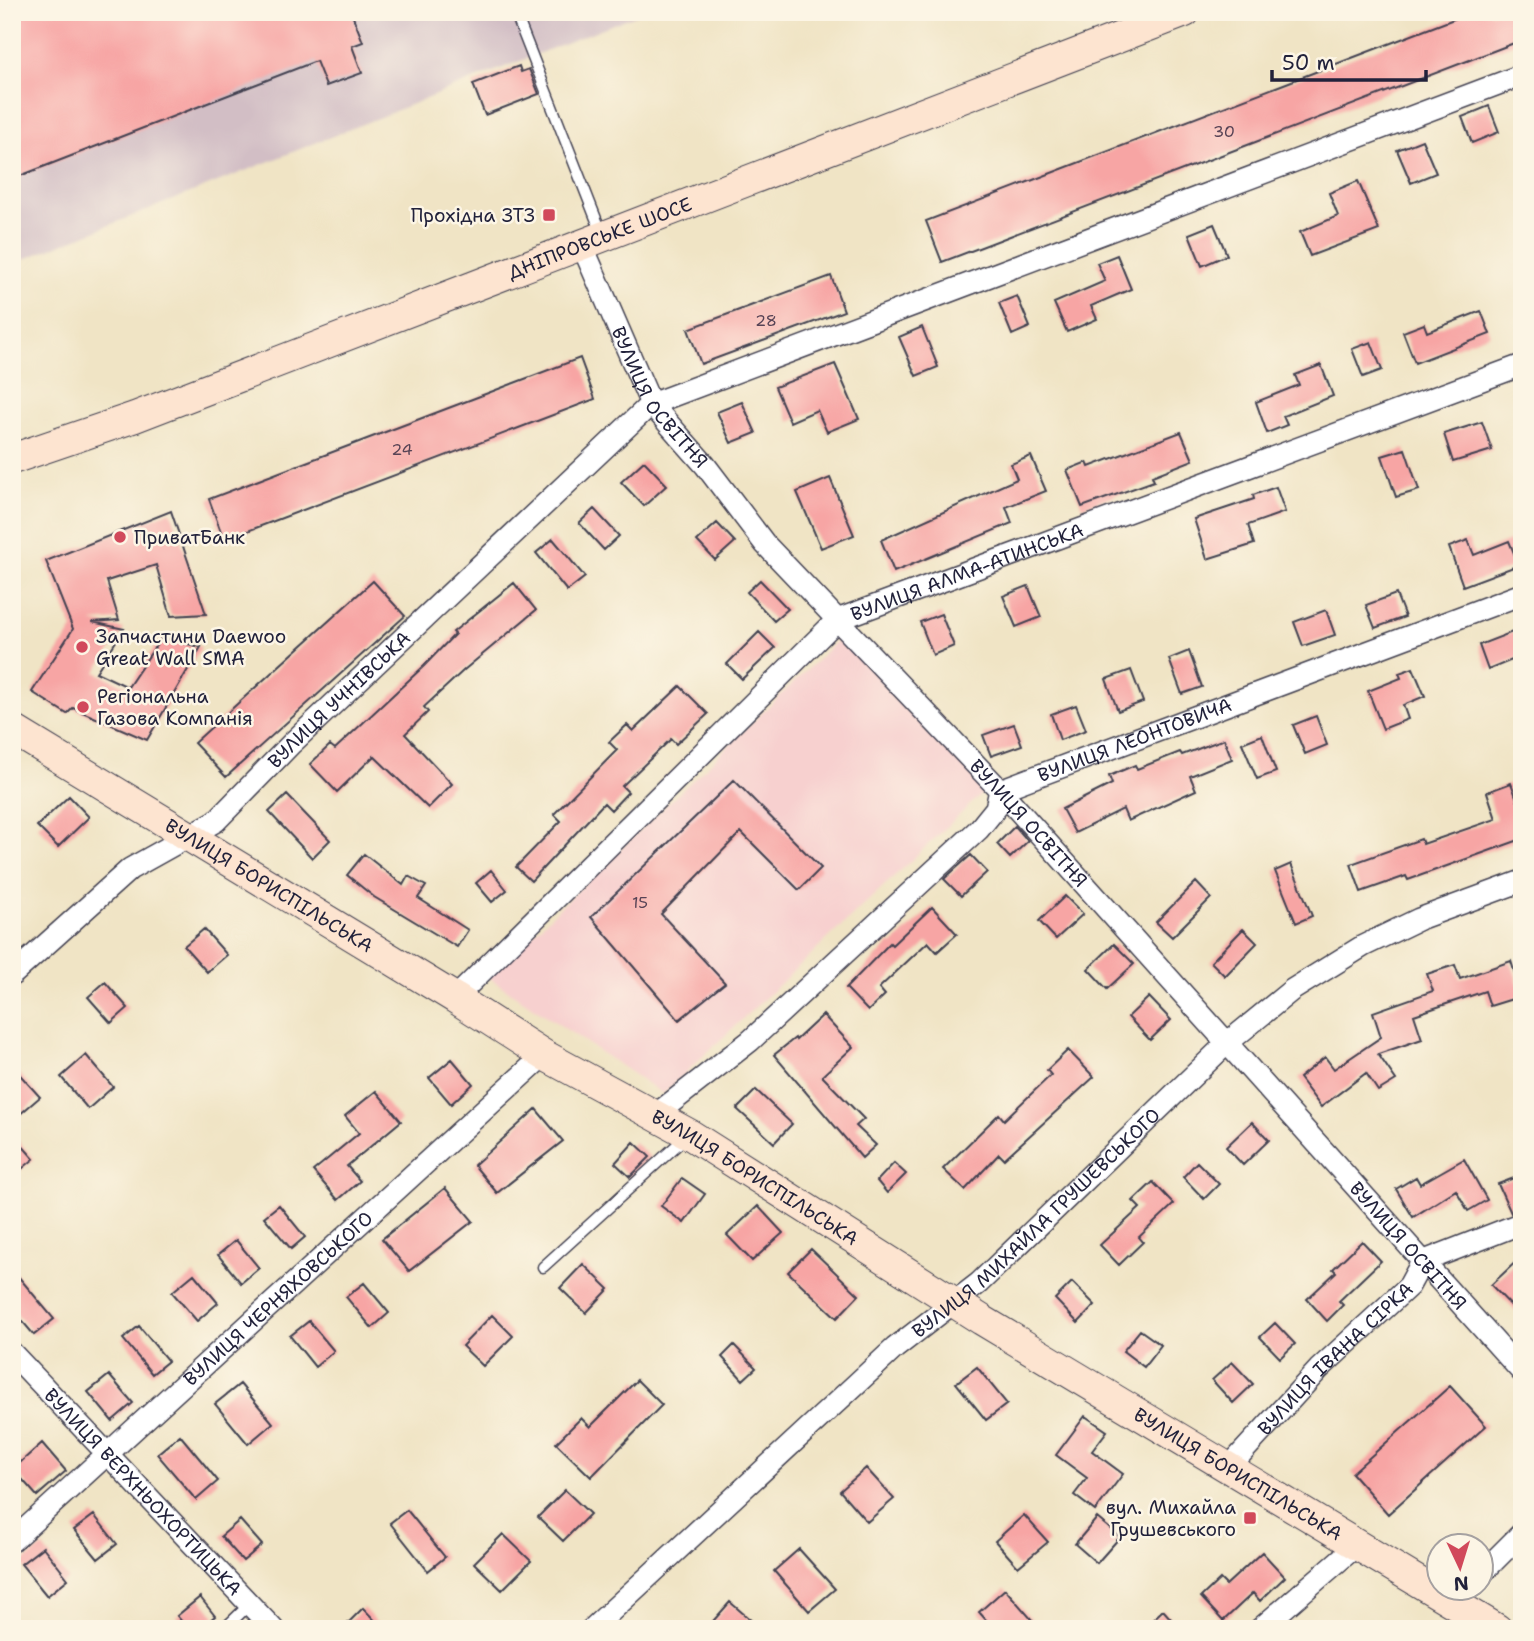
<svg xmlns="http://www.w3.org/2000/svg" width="1534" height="1641" font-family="'Shantell Sans',sans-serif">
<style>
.built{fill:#f7d0cf}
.industrial{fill:#d2bec5}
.building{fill:#f7a5a4}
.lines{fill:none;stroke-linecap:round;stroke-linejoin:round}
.lane-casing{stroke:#413f50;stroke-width:13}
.street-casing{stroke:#413f50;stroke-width:24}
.secondary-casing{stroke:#413f50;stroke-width:32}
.lane{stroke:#fff;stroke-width:10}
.street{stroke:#fff;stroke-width:21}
.secondary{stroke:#fde4d0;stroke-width:30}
.poi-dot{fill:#d1495b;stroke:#fcf5e5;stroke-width:2.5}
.labels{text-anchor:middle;stroke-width:5;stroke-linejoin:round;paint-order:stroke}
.number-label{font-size:16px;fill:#574355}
.poi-label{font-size:19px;fill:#22223b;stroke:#fcf5e5;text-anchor:start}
.street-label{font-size:19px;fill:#22223b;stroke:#fcf5e5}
</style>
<rect width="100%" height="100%" fill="#fcf5e5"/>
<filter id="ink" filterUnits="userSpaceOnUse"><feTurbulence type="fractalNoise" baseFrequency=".0143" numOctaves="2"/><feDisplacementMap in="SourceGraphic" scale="14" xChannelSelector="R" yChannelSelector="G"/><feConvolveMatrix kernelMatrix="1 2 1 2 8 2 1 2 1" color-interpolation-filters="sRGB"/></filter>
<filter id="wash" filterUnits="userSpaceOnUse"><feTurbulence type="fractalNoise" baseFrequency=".00686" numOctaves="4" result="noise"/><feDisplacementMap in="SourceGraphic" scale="28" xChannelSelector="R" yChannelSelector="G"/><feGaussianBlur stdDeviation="1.57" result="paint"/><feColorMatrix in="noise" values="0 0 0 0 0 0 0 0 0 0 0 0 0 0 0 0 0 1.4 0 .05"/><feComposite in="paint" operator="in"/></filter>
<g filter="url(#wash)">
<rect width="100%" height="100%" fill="#f0e4c5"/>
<!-- built -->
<path class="built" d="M840 638 988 788 663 1094 488 977Z"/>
<!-- industrial -->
<path class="industrial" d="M12 12H643L12 264Z"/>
<g id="blocks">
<!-- building -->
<path class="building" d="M12 12H351L363 42 352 46 362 73 326 86 316 61 12 179Z
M1472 12H1522V40L942 262 926 221Z
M519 66 521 72 529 69 539 94 485 115 473 84Z
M1489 106 1499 132 1472 143 1462 117Z
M1422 140 1436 173 1411 183 1397 150Z
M1358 181 1379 230 1310 256 1300 232 1338 216 1329 193Z
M1214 224 1227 255 1202 266 1189 234Z
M1117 255 1131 289 1091 306 1097 319 1067 332 1054 303 1105 281 1097 263Z
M831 276 844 311 701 364 688 329Z
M1017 296 1030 327 1012 335 999 303Z
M1481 311 1490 334 1415 363 1403 332 1424 324 1427 332Z
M922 327 938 367 916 376 899 337Z
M1371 342 1382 370 1363 377 1352 349Z
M580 358 595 399 224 540 209 499Z
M835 364 859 419 827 432 817 410 790 422 775 387Z
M1321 365 1333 396 1283 416 1287 425 1267 433 1256 402 1299 385 1295 375Z
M742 402 756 433 731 443 717 412Z
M1482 422 1492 450 1453 462 1444 434Z
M1181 432 1193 460 1152 476 1154 481 1082 507 1067 470 1087 462 1089 467Z
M1405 449 1419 490 1396 497 1382 456Z
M1031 456 1046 491 1006 507 1012 523 894 572 881 540 1017 479 1011 464Z
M644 461 667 485 644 506 621 482Z
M830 478 854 535 821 548 797 492Z
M1276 487 1285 512 1248 525 1254 544 1207 559 1194 519 1254 499 1253 495Z
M594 509 619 536 604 550 579 523Z
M171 511 206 614 171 616 156 565 107 581 119 620 92 622 124 629 96 672 128 687 161 638 201 647 147 740 73 708 67 714 32 692 73 629 46 561Z
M717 523 735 542 715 560 697 541Z
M553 539 585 577 567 591 536 553Z
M1468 540 1474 555 1509 541 1519 565 1463 586 1449 547Z
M760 580 788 609 774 621 747 592Z
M373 581 405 616 226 777 194 743Z
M514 583 536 610 464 670 424 707 428 712 405 734 452 784 428 808 374 756 337 792 310 764 330 745 335 749 424 666 455 634 453 632Z
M1028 586 1041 617 1016 627 1003 596Z
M1396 594 1405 617 1375 628 1366 605Z
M1326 610 1335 635 1303 646 1294 622Z
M941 614 954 646 933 655 920 622Z
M1515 631 1522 656 1488 670 1479 645Z
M759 632 775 648 742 679 727 664Z
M1189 651 1202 687 1182 694 1169 659Z
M1413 668 1425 696 1403 705 1408 719 1383 729 1368 691 1401 678 1399 673Z
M1131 670 1143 702 1118 711 1106 679Z
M680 686 708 714 676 744 671 739 622 786 628 792 611 810 604 803 531 881 516 867 561 821 554 814 617 750 609 742 627 725 633 731Z
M1076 705 1086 730 1060 740 1051 714Z
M1316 716 1327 745 1305 754 1293 725Z
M1014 724 1022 745 991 756 983 735Z
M1262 735 1276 772 1257 779 1242 743Z
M1224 739 1232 759 1190 776 1196 790 1128 821 1123 809 1075 833 1062 809 1112 784 1109 776 1135 765 1137 769 1180 752 1182 755Z
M734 780 821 868 799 890 741 832 661 914 725 983 679 1020 591 917Z
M1511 783 1522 813V839L1408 880 1406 876 1361 892 1351 864 1421 839 1423 844 1496 819 1487 792Z
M287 795 330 840 312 858 269 812Z
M69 796 89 817 58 847 37 826Z
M1015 826 1028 841 1010 858 997 844Z
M364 854 403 885 408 876 426 886 418 898 468 930 457 947 374 897 347 875Z
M971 855 987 872 961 896 944 879Z
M1291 864 1312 916 1296 923 1275 871Z
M491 870 507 890 492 902 476 883Z
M1196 882 1211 898 1172 937 1156 922Z
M1065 896 1083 914 1056 939 1039 921Z
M932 907 957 934 937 952 928 942 879 988 885 995 868 1011 846 988 890 943 892 945Z
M204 929 227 955 207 972 184 946Z
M1243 929 1257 943 1225 976 1211 962Z
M1114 944 1134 964 1107 989 1088 969Z
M1511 961 1522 996 1490 1006 1485 991 1414 1015 1422 1039 1378 1054 1396 1080 1378 1091 1366 1073 1321 1107 1299 1078 1325 1057 1334 1069 1381 1037 1373 1012 1433 991 1427 974 1455 965 1460 979Z
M105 982 128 1008 111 1023 88 997Z
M1149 997 1171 1020 1150 1040 1128 1017Z
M823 1015 853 1047 822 1076 864 1119 856 1126 876 1145 862 1158 774 1055 795 1038 796 1040Z
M1068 1050 1094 1077 1004 1159 999 1154 965 1190 943 1169 999 1114 1004 1120 1051 1075 1047 1070Z
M86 1055 113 1087 88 1109 61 1077Z
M452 1059 473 1084 451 1104 429 1078Z
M12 1066 40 1097 12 1121Z
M756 1090 792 1124 774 1143 737 1109Z
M376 1091 401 1121 347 1166 360 1181 338 1200 313 1171 359 1133 345 1116Z
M536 1109 563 1141 497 1193 474 1165Z
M1252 1122 1269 1140 1243 1165 1226 1147Z
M12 1134 34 1159 12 1177Z
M634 1142 650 1157 630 1177 615 1163Z
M1464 1159 1487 1200 1468 1211 1456 1190 1413 1217 1396 1189 1416 1177 1420 1184Z
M1197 1162 1219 1184 1204 1199 1183 1177Z
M894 1163 906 1174 887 1193 877 1181Z
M1522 1175V1210L1511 1213 1498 1184Z
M682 1178 705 1194 684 1223 661 1206Z
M1153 1182 1174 1204 1139 1237 1143 1242 1119 1265 1100 1245 1140 1208 1133 1201Z
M445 1188 473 1221 409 1271 382 1239Z
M279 1205 305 1237 291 1249 264 1217Z
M758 1206 783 1233 752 1261 727 1235Z
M236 1240 259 1268 241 1283 218 1255Z
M1362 1241 1381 1261 1339 1301 1343 1305 1327 1321 1307 1299 1336 1272 1333 1269Z
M811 1249 859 1295 837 1318 788 1272Z
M1522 1256V1317L1491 1285Z
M583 1264 609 1289 586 1313 560 1288Z
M12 1269 54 1319 34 1335 12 1309Z
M194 1274 218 1303 197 1321 172 1292Z
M1072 1282 1095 1305 1078 1323 1055 1299Z
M364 1283 389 1313 372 1328 346 1297Z
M492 1315 513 1336 483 1366 462 1346Z
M309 1321 334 1351 315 1367 290 1336Z
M1275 1323 1295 1344 1280 1358 1260 1337Z
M139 1326 168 1361 152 1374 123 1339Z
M1140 1330 1161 1345 1144 1367 1123 1351Z
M734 1345 756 1368 743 1380 722 1357Z
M1232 1362 1253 1384 1233 1403 1212 1380Z
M977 1367 1007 1404 986 1420 956 1383Z
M109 1375 133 1403 112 1421 88 1392Z
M637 1380 662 1405 591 1477 556 1443 581 1418 590 1427Z
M240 1384 273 1423 248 1444 215 1404Z
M1450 1386 1486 1426 1388 1514 1352 1473Z
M1085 1416 1107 1431 1092 1451 1123 1474 1095 1511 1074 1495 1087 1478 1056 1455Z
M180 1435 218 1481 196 1500 157 1454Z
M42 1443 66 1471 37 1496 13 1469Z
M866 1468 894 1499 867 1522 840 1491Z
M565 1490 590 1514 563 1541 538 1517Z
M407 1510 445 1557 428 1571 390 1523Z
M94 1515 117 1544 98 1559 74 1530Z
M1024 1515 1048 1542 1018 1567 995 1541Z
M1097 1518 1120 1537 1097 1563 1075 1544Z
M240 1520 262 1545 243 1561 221 1536Z
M503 1534 531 1561 502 1590 474 1563Z
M43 1547 68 1579 47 1596 21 1564Z
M799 1549 835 1589 809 1611 774 1571Z
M1262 1552 1285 1577 1260 1601 1253 1593 1223 1621 1201 1597 1220 1579 1226 1585Z
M1005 1589 1040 1629H994L979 1612Z
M200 1597 215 1616 199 1629H188L177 1616Z
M730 1602 761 1629H706Z
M363 1608 383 1629H342Z
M1163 1610 1180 1629H1143Z"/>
</g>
</g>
<g filter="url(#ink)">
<use href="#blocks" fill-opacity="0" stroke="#413f50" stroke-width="2"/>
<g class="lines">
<!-- lane casing -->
<g class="lane-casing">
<path id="lane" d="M515 12 602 234
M543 1267 687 1136
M224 1629 250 1604"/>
</g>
<!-- street casing -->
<g class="street-casing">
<g id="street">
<path id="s1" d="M582 245 651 404 705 465 765 544 1000 790 1522 1372"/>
<path id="s2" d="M12 975 130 869 216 821 292 743 651 404 1522 75"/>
<path id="s3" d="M455 998 837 620 1522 365"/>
<path id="s4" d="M654 1116 750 1041 979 829 996 808 1000 790 1522 594"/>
<path id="s5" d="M12 1353 273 1629"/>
<path id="s6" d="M1229 1467 1319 1369 1409 1286 1422 1262 1522 1223"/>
<path id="s7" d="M12 1541 544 1055"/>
<path d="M1482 1573 1522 1533"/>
<path id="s8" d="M592 1629 895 1348 979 1283 1226 1044 1292 990 1363 946 1419 919 1522 881"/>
<path d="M1260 1629 1357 1545"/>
</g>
</g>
<!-- secondary casing -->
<g class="secondary-casing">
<g id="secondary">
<path id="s9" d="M12 459 135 417 1185 12"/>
<path id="s10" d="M12 729 455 998 544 1055 689 1134 982 1320 1497 1629"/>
</g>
</g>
<!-- lane -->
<use href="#lane" class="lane"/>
<!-- street -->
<use href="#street" class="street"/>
<!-- secondary -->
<use href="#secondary" class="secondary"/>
</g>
</g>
<!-- markers -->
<g class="poi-dot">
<rect x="542" y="208" width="14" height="14" rx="3.5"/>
<circle cx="120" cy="537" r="7"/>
<circle cx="82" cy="647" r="7"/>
<circle cx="83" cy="707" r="7"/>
<rect x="1243" y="1511" width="14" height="14" rx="3.5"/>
</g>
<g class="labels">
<!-- number labels -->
<g class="number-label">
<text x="1224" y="137">30</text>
<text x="766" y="326">28</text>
<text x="402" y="455">24</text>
<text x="640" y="908">15</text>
</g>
<!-- poi labels -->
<g class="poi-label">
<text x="535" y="222" text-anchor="end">Прохідна ЗТЗ</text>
<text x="134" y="544">ПриватБанк</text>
<text x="96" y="643">Запчастини Daewoo<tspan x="96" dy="22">Great Wall SMA</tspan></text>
<text x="97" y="703">Регіональна<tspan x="97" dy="22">Газова Компанія</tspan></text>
<text x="1236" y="1514" text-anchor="end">вул. Михайла<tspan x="1236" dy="22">Грушевського</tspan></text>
</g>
<!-- street labels -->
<g class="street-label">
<text dy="7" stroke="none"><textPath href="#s9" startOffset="628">ДНІПРОВСЬКЕ ШОСЕ</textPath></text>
<text dy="7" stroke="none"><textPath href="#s1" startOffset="172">ВУЛИЦЯ ОСВІТНЯ</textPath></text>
<text dy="7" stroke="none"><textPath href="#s3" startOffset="676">ВУЛИЦЯ АЛМА-АТИНСЬКА</textPath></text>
<text dy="7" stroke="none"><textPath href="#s2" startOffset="430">ВУЛИЦЯ УЧНІВСЬКА</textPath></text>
<text dy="7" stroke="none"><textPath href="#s4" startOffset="623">ВУЛИЦЯ ЛЕОНТОВИЧА</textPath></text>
<text dy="7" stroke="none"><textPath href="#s1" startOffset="738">ВУЛИЦЯ ОСВІТНЯ</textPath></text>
<text dy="7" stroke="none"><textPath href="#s10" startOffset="301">ВУЛИЦЯ БОРИСПІЛЬСЬКА</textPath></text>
<text dy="7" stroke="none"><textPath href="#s10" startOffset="868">ВУЛИЦЯ БОРИСПІЛЬСЬКА</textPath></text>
<text dy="7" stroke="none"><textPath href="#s8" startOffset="602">ВУЛИЦЯ МИХАЙЛА ГРУШЕВСЬКОГО</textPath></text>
<text dy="7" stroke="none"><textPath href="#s1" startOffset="1306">ВУЛИЦЯ ОСВІТНЯ</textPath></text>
<text dy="7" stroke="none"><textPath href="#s7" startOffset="360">ВУЛИЦЯ ЧЕРНЯХОВСЬКОГО</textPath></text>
<text dy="7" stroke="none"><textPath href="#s6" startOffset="152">ВУЛИЦЯ ІВАНА СІРКА</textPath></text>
<text dy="7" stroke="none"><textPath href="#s10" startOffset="1435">ВУЛИЦЯ БОРИСПІЛЬСЬКА</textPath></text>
<text dy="7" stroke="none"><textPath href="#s5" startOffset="191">ВУЛИЦЯ ВЕРХНЬОХОРТИЦЬКА</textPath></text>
</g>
</g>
<!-- margin -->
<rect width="1534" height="1641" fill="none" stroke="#fcf5e5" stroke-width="42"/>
<!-- north arrow -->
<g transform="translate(1460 1567) rotate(176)"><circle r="33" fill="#fcf5e5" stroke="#a5a1a1" stroke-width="2"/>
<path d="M0-5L12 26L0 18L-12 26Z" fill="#d1495b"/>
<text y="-10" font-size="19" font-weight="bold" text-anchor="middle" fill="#22223b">N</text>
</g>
<!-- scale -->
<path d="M1272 70v10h154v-10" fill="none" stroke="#22223b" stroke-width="3.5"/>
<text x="1282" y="70" font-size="21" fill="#22223b" stroke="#fcf5e5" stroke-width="5" paint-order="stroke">50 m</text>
</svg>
